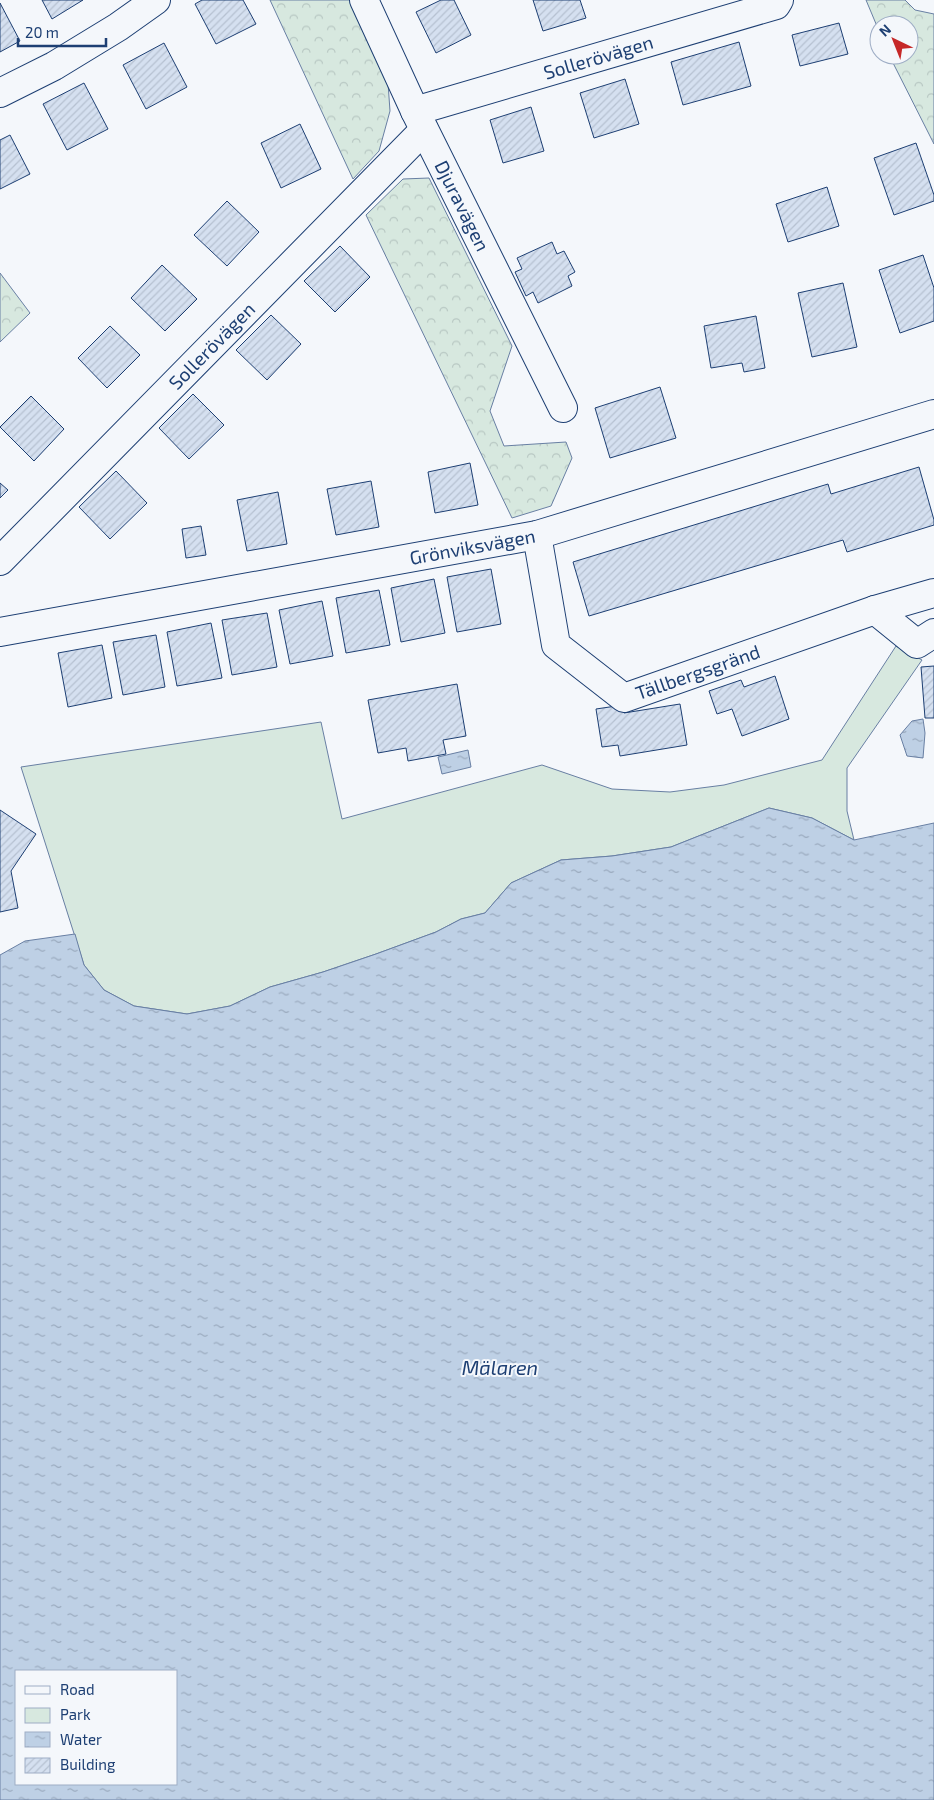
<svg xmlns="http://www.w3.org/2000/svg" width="934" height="1800" font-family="'Exo 2',sans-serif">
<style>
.green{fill:#d7e8df;stroke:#687fa3}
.forest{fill:url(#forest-crowns);stroke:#687fa3}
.water{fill:url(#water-ripples);stroke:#687fa3;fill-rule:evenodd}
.building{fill:url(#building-hatch);stroke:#1d3f73}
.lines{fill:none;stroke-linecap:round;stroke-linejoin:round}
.minor-casing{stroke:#1d3f73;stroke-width:30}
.minor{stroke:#f4f7fb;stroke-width:28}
.labels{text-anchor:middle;stroke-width:4;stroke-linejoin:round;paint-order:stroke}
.street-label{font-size:19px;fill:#1d3f73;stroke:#f4f7fb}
.water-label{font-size:20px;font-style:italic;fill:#1d3f73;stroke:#f4f7fb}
</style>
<defs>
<pattern id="forest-crowns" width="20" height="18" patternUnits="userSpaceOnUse" patternTransform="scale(1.25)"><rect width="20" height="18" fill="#d7e8df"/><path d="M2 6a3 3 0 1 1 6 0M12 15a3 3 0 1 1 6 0" fill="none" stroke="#b8c8c3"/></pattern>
<pattern id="water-ripples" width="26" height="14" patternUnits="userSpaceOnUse" patternTransform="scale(1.25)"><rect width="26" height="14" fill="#bed0e5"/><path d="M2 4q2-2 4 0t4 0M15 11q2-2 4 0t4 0" fill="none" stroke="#9aaabe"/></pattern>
<pattern id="building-hatch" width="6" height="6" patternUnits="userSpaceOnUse" patternTransform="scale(1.25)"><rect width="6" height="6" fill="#d5e0f0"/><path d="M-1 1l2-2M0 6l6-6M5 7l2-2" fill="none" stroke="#b6c1d1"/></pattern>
</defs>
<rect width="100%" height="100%" fill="#f4f7fb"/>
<!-- green -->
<path class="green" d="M896 646 922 660 847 768V811L854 840 812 818 769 808 671 847 612 856 561 860 511 883 485 913 461 919 436 932 376 954 323 972 270 987 230 1006 187 1014 134 1006 104 990 84 965 21 767 321 722 342 819 542 765 612 789 670 792 724 785 822 760Z"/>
<!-- forest -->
<path class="forest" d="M270 0H353L387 69 390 111 379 151 353 179Z
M866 0H905L915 10 934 14V144L889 55H909V25H879V31Z
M429 178 512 346 490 411 504 446 566 442 572 458 551 506 512 518 366 215 403 179Z
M0 273 30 313 0 342Z"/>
<!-- water -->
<path class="water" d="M923 719 925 733 923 758 907 756 900 735 912 721Z
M468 750 471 767 442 774 438 757Z
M769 808 812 818 854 840 934 823V1800H0V955L25 941 75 934 84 965 104 990 134 1006 187 1014 230 1006 270 987 323 972 376 954 436 932 461 919 485 913 511 883 561 860 612 856 671 847ZM176 1671V1784H16V1671Z"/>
<!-- building -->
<path class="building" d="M42 0H83L52 19Z
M202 0H243L256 24 216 44 195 4Z
M441 0H454L471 35 436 53 416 12Z
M533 0H580L586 18 543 31Z
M0 3 20 41 0 52Z
M839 23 848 54 800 66 792 35Z
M739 42 751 86 683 105 671 62Z
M164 43 187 87 146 109 123 65Z
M625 79 639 124 594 138 580 93Z
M84 83 108 129 67 150 43 104Z
M531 107 544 151 503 163 490 120Z
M300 124 321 169 281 188 261 143Z
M10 135 30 174 0 189V140Z
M916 143 934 195V201L894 215 874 158Z
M827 187 839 226 788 242 776 204Z
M227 201 259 232 227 266 194 235Z
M552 242 557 254 564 251 575 272 568 276 572 286 538 303 533 292 526 296 515 272 522 269 517 258Z
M340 246 370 277 335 312 304 281Z
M923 255 934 288V321L900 333 879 270Z
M162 265 197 299 165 331 131 298Z
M843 283 857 347 812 357 798 293Z
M271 315 301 344 267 380 236 350Z
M756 316 765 368 744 372 742 363 711 368 704 326Z
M110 326 140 355 107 388 78 358Z
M660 387 676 438 610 458 595 408Z
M193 394 224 425 189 459 159 428Z
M31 396 64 429 34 461 0 427Z
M470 463 478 505 435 513 428 472Z
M919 467 934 520V525L847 552 843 540 589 616 573 562 828 484 831 494Z
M116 471 147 503 110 539 79 507Z
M371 481 379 527 336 535 327 489Z
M0 483 8 490 0 498Z
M278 492 287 544 247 551 237 500Z
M201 526 206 555 186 558 182 529Z
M491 569 501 624 457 632 447 577Z
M434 579 445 633 401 642 391 588Z
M379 590 390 645 346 653 336 598Z
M322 601 333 656 290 664 279 610Z
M267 613 277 667 232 675 222 620Z
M211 623 222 678 177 686 167 632Z
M156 635 165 687 123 695 113 642Z
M102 645 112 698 68 707 58 653Z
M934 666V718H925L921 667Z
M775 676 789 719 742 736 732 709 717 714 709 691 741 680 744 687Z
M457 684 466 736 443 740 446 754 408 761 406 748 378 753 368 700Z
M680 704 687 745 620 756 618 745 602 747 596 709 623 705 624 713Z
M0 810 36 834 11 871 18 908 0 912Z"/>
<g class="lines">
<!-- minor casing -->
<g class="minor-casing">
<g id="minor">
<path id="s1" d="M364 0 415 111 563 408"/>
<path d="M0 93 54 66 118 27 156 0"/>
<path id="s2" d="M415 111 776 5 779 0"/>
<path id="s3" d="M537 535 556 645 624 698 875 610 934 593"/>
<path id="s4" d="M0 561 424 130"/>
<path d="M875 610 917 644 934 633"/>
<path id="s5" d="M0 632 537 535 934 414"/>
</g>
</g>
<!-- minor -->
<use href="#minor" class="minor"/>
</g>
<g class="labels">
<!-- street labels -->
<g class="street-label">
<text dy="7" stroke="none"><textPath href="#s2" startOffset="191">Sollerövägen</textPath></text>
<text dy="7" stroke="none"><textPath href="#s1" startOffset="228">Djuravägen</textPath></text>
<text dy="7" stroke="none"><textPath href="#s4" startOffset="302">Sollerövägen</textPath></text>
<text dy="7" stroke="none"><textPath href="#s5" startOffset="480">Grönviksvägen</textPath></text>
<text dy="7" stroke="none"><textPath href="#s3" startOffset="276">Tällbergsgränd</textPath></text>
</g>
<!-- water labels -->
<g class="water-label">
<text x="500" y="1375">Mälaren</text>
</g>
</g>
<!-- legend -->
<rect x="15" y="1670" width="162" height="115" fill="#f4f7fb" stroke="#9eadc5"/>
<rect x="25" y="1686" width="25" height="8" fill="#f4f7fb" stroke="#9eadc5"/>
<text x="60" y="1695" font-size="15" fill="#1d3f73">Road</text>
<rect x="25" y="1708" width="25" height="15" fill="#d7e8df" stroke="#9eadc5"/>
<text x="60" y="1720" font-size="15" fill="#1d3f73">Park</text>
<rect x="25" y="1732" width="25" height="15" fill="url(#water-ripples)" stroke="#9eadc5"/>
<text x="60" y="1745" font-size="15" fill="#1d3f73">Water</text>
<rect x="25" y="1758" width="25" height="15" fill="url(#building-hatch)" stroke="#9eadc5"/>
<text x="60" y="1770" font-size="15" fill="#1d3f73">Building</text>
<!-- north arrow -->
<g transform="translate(894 40) rotate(317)"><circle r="24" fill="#f4f7fb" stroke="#9eadc5"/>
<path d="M0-4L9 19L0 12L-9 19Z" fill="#c62828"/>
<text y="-8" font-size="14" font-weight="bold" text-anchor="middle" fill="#1d3f73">N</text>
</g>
<!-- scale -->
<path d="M18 38v8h88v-8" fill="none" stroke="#1d3f73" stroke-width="2.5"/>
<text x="25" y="38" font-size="15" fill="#1d3f73" stroke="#f4f7fb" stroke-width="4" paint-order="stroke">20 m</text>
</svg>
